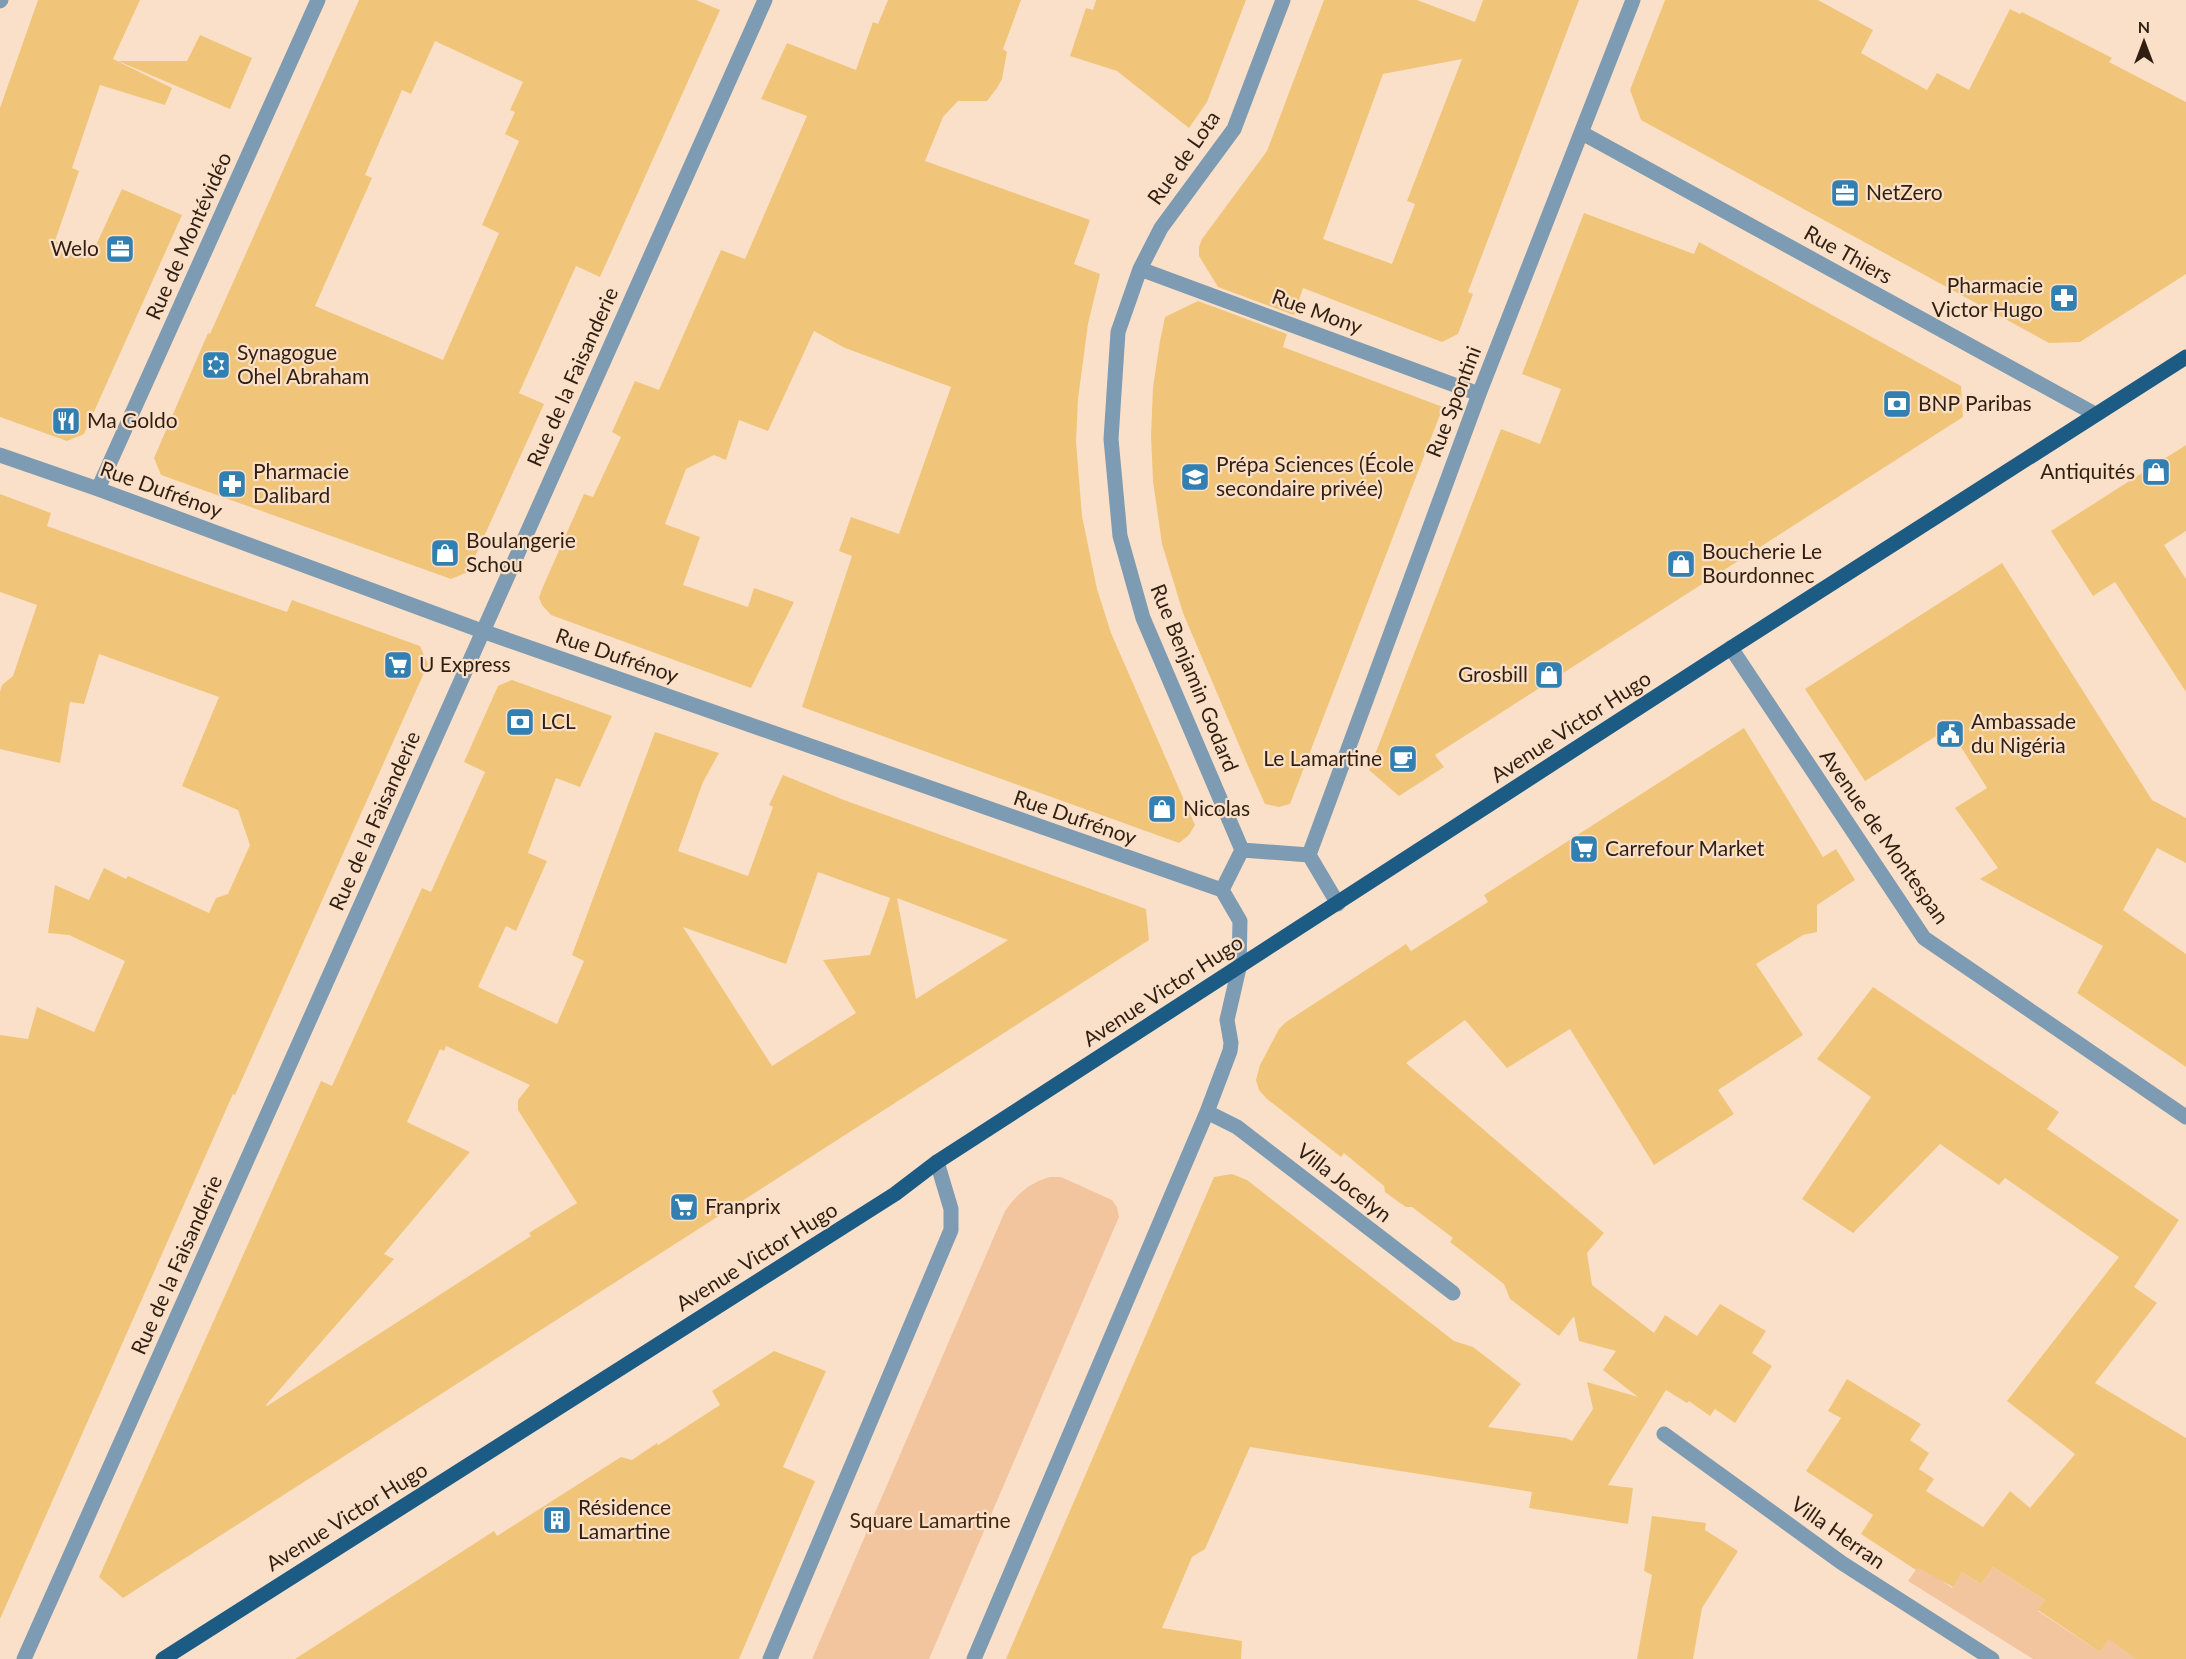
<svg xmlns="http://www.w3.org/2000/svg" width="2186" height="1659" font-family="Lato,sans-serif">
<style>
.green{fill:#f3c59f}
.building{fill:#f0c579;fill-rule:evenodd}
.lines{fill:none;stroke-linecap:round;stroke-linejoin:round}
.minor{stroke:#7d9bb2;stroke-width:15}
.major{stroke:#1c5c84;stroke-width:15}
.labels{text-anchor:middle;stroke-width:4.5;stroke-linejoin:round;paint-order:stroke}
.street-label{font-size:21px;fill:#301f11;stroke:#fbe0c9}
.poi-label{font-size:21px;fill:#301f11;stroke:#fbe0c9;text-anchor:start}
.park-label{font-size:21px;fill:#42270f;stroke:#fbe0c9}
</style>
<rect width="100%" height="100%" fill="#fbe0c9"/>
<!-- green -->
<path class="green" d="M1050 1177H1061L1112 1200 1117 1207 1119 1217 929 1659H812L1005 1211C1018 1193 1029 1183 1050 1177Z
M1929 1551 1941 1580 1952 1588 1962 1572 1981 1584 1993 1567 2045 1600 2038 1611 2100 1652 2123 1617 2129 1653 2136 1659H2033L1908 1581Z"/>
<!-- building -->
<path class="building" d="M38 0H140L113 59 172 88 165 105 100 85 72 168 79 171 55 241 91 256 122 189 182 215 84 434 67 441 0 417V108Z
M359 0H696L720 10 600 277 576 266 519 393 544 404 468 572 451 579 161 475 154 458 208 333 210 334ZM435 41 523 82 510 110 515 112 505 134 519 141 482 225 499 233 443 360 315 306 372 178 365 175 402 90 411 94Z
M888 0H1021L1003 49 1007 52 1002 79 997 88 987 101H958L943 117 925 161 1090 220 1074 264 1100 274 1088 324 1078 399 1076 442 1082 516 1097 589 1111 633 1195 825 1189 835 1179 843 802 707 852 556 839 551 851 517 899 534 951 387 845 348 814 331 768 431 739 420 726 460 714 455 686 469 665 524 700 537 683 585 748 607 754 588 794 602 751 688 551 615 542 605 539 598 542 589 584 494 593 497 621 437 612 432 635 381 659 390 721 250 745 259 807 116 761 99 787 43 856 70 873 22 878 24Z
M1096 0H1246L1207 102 1189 128 1117 71 1070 56 1086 8 1093 10Z
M1324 0H1417L1475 22 1483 0H1579L1468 292 1473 294 1458 334 1442 342 1303 288 1294 315 1218 287 1199 256V247L1202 239 1267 151ZM1462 59 1407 201 1415 204 1392 264 1323 239 1383 74Z
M1665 0H1818L1873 30 1861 53 1927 90 1937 73 1969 90 2010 9 2020 14 2022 12 2112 58 2109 62 2186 102V274L2080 342 2049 343 1641 120 1630 90Z
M200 35 252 58 230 109 118 61H187Z
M1584 213 1694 254 1699 242 1961 386 1963 417 1435 755 1444 767 1399 796 1369 770 1501 429 1540 444 1561 389 1522 374Z
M1198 301 1287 334 1283 347 1443 407 1290 804 1279 807 1265 804 1248 766 1183 613 1162 544 1153 481 1151 436 1153 387 1160 341 1165 317Z
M2186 445V531L2164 545 2186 579V692L2115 582 2093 596 2051 531Z
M0 494 51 513 47 526 204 583 287 612 292 600 420 646 428 664 235 1095 233 1094 0 1619V1035L28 1039 37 1007 94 1032 125 961 69 935 48 933 55 885 89 900 104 868 126 879 128 876 209 913 216 898 228 894 250 845 238 810 182 786 219 697 99 654 84 704 70 702 60 763 0 749V692L2 685 13 676 37 605 0 592Z
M2002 563 2152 800 2186 818V863L2157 848 2123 910 2186 954V1067L2077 993 2103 946 1980 879 1998 868 1955 808 1987 788 1949 728 1865 781 1805 689Z
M512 680 612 716 580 787 556 778 528 853 547 861 516 931 506 926 478 987 557 1024 584 961 572 955 655 732 719 753 703 782 678 851 748 876 773 807 769 805 783 775 844 800 1146 909 1149 940 123 1598 99 1577 321 1081 332 1086 422 888 431 892 485 772 464 762 498 686ZM818 872 890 898 870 955 823 960 856 1013 772 1066 683 927 786 964ZM897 898 1008 940 916 999ZM446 1046 530 1085 518 1100V1110L577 1203 529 1233 531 1236 267 1406 266 1405 394 1259 384 1254 470 1152 407 1122 440 1049 444 1051Z
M1744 728 1823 857 1836 849 1855 880 1817 905V932L1803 935 1756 964 1803 1035 1718 1090 1734 1114 1654 1165 1570 1029 1507 1068 1465 1020 1406 1063 1604 1233 1587 1253 1592 1285 1654 1333 1665 1315 1697 1336 1720 1304 1766 1331 1752 1353 1772 1366 1735 1423 1715 1409 1710 1416 1689 1401 1687 1403 1666 1390 1608 1485 1633 1488 1628 1524 1529 1508 1532 1492 1250 1447 1205 1549 1192 1557 1162 1628 1242 1641 1241 1659H1006L1214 1177 1232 1174 1247 1180 1454 1341 1473 1347 1521 1384 1488 1427 1566 1438 1572 1441 1593 1409 1587 1382 1638 1397 1603 1370 1616 1351 1579 1341 1574 1316 1559 1336 1510 1299 1504 1284 1450 1242 1453 1238 1412 1207H1406L1400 1203 1385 1192 1384 1186 1344 1153 1341 1157 1267 1099 1259 1090 1256 1080 1260 1065 1279 1029 1286 1022 1406 944 1411 951 1488 902 1484 895Z
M1873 987 2059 1112 2047 1129 2179 1220 2134 1287 2157 1303 2095 1383 2186 1438V1659H2136L2109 1639 2100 1652 2038 1610 2045 1600 1993 1567 1981 1584 1962 1572 1953 1587 1918 1568 1916 1570 1861 1534 1873 1515 1806 1471 1841 1418 1828 1411 1847 1379 1921 1424 1910 1440 1929 1453 1919 1469 1934 1479 1926 1491 1983 1527 2010 1491 2030 1508 2075 1454 2007 1401 2119 1257 2005 1178 1999 1185 1940 1144 1853 1233 1802 1199 1871 1097 1817 1059Z
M774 1351 826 1371 783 1467 815 1481 739 1659H295L494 1531 497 1536 621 1457 632 1460 657 1443 658 1445 720 1405 712 1391Z
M1652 1516 1706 1523 1705 1530 1738 1551 1702 1608 1693 1659H1637L1652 1575 1644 1571Z"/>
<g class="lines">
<!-- minor -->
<path class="minor" d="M0 1 1 0
M1582 133 2095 414
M1140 269 1479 394
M0 455 98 489 482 631 1222 890
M98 489 318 0
M1731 648 1924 938 2186 1117
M1242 850 1143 618 1120 536 1111 439 1118 332 1140 269 1161 228 1234 129 1283 0
M1309 855 1479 394 1633 0
M1207 1112 1237 1127 1453 1293
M1664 1434 1842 1563 1992 1659
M24 1659 765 0
M770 1659 951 1230V1209L937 1162
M974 1659 1207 1112 1230 1051 1231 1043 1227 1020 1239 968 1240 921 1222 890 1242 850 1309 855 1338 904"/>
<!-- major -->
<path class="major" d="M163 1659 895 1194 937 1162 1731 648 2186 357"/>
</g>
<!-- icons -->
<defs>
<g id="office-square" transform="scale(1.5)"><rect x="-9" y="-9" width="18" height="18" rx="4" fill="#327fb1" stroke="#fbe0c9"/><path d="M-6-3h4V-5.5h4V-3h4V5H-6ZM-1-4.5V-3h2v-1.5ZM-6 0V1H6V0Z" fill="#fff"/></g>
<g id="pharmacy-square" transform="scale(1.5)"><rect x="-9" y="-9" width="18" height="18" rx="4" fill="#327fb1" stroke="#fbe0c9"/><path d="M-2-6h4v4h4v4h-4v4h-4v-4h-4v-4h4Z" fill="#fff"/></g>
<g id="synagogue-square" transform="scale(1.5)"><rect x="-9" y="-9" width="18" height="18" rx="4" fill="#327fb1" stroke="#fbe0c9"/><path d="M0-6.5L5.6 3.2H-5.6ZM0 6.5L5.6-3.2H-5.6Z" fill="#fff"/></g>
<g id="bank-square" transform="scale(1.5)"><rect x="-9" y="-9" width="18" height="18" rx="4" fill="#327fb1" stroke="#fbe0c9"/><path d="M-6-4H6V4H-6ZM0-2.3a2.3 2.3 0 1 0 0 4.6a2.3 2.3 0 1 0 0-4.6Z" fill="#fff"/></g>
<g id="restaurant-square" transform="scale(1.5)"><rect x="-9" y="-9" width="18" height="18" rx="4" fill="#327fb1" stroke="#fbe0c9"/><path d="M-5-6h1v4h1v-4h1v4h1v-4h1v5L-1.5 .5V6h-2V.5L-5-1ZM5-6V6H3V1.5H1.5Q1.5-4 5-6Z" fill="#fff"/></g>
<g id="shop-square" transform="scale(1.5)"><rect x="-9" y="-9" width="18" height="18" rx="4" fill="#327fb1" stroke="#fbe0c9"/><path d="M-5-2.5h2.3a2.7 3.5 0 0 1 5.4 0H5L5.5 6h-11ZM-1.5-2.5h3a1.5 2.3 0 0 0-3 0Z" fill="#fff"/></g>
<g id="school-square" transform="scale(1.5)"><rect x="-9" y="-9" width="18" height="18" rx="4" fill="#327fb1" stroke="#fbe0c9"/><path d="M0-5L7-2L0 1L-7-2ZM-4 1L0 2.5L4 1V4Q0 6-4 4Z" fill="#fff"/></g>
<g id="supermarket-square" transform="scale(1.5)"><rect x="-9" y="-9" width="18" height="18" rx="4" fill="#327fb1" stroke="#fbe0c9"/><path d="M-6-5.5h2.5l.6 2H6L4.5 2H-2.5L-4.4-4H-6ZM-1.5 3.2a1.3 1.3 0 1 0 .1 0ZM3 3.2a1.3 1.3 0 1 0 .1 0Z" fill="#fff"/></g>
<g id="civic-square" transform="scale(1.5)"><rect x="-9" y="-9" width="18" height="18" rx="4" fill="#327fb1" stroke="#fbe0c9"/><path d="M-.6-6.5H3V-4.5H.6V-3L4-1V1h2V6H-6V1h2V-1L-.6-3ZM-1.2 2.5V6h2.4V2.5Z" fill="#fff"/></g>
<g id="cafe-square" transform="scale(1.5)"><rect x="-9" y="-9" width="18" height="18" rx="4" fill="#327fb1" stroke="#fbe0c9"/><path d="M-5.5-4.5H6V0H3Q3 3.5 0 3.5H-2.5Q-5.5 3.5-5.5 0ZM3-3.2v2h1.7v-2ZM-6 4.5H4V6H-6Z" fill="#fff"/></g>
<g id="building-square" transform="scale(1.5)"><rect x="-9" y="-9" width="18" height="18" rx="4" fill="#327fb1" stroke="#fbe0c9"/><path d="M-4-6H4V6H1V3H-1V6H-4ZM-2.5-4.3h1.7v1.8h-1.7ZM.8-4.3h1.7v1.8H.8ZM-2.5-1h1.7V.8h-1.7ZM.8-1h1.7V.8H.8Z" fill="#fff"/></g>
</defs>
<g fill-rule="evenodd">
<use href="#office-square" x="1845" y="193"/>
<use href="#office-square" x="120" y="249"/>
<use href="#pharmacy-square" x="2064" y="298"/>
<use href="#synagogue-square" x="216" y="365"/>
<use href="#bank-square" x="1897" y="404"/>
<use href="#restaurant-square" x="66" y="421"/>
<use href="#shop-square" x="2156" y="472"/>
<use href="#school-square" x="1195" y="477"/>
<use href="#pharmacy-square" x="232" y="484"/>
<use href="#shop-square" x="445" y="553"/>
<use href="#shop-square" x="1681" y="564"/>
<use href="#supermarket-square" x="398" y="665"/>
<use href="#shop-square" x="1549" y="675"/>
<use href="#bank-square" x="520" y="722"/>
<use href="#civic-square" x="1950" y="734"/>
<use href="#cafe-square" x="1403" y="759"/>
<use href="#shop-square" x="1162" y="809"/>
<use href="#supermarket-square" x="1584" y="849"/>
<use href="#supermarket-square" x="684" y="1207"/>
<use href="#building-square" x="557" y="1520"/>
</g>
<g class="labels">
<!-- street labels -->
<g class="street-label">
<text transform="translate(1184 158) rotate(-55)" y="7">Rue de Lota</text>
<text transform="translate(189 236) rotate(-66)" y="7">Rue de Montévidéo</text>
<text transform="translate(1848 255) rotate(29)" y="7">Rue Thiers</text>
<text transform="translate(1317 312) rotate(20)" y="7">Rue Mony</text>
<text transform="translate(573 377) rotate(-66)" y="7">Rue de la Faisanderie</text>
<text transform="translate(1454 402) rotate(-69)" y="7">Rue Spontini</text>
<text transform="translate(161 490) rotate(20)" y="7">Rue Dufrénoy</text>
<text transform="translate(617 656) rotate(19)" y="7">Rue Dufrénoy</text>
<text transform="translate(1194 678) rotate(68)" y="7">Rue Benjamin Godard</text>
<text transform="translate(1571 727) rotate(-33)" y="7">Avenue Victor Hugo</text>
<text transform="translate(1075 818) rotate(19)" y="7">Rue Dufrénoy</text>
<text transform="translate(375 821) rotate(-66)" y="7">Rue de la Faisanderie</text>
<text transform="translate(1884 837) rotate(55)" y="7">Avenue de Montespan</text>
<text transform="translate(1163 991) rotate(-33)" y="7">Avenue Victor Hugo</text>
<text transform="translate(1344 1183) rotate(38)" y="7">Villa Jocelyn</text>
<text transform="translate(757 1257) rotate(-32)" y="7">Avenue Victor Hugo</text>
<text transform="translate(177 1265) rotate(-66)" y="7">Rue de la Faisanderie</text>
<text transform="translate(347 1517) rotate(-32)" y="7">Avenue Victor Hugo</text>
<text transform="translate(1838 1533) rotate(35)" y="7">Villa Herran</text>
</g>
<!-- poi labels -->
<g class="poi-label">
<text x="1866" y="200">NetZero</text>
<text x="99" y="256" text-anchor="end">Welo</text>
<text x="2043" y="293" text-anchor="end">Pharmacie<tspan x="2043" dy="24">Victor Hugo</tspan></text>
<text x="237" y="360">Synagogue<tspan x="237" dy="24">Ohel Abraham</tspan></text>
<text x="1918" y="411">BNP Paribas</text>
<text x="87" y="428">Ma Goldo</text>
<text x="1216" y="472">Prépa Sciences (École<tspan x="1216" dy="24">secondaire privée)</tspan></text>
<text x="253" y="479">Pharmacie<tspan x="253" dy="24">Dalibard</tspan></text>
<text x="2135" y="479" text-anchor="end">Antiquités</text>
<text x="466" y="548">Boulangerie<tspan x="466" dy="24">Schou</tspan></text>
<text x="1702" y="559">Boucherie Le<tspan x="1702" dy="24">Bourdonnec</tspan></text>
<text x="419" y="672">U Express</text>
<text x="1528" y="682" text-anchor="end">Grosbill</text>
<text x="541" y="729">LCL</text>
<text x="1971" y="729">Ambassade<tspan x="1971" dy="24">du Nigéria</tspan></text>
<text x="1382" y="766" text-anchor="end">Le Lamartine</text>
<text x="1183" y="816">Nicolas</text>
<text x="1605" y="856">Carrefour Market</text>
<text x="705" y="1214">Franprix</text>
<text x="578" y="1515">Résidence<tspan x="578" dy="24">Lamartine</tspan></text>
</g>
<!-- park labels -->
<g class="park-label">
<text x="930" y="1528">Square Lamartine</text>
</g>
</g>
<!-- north arrow -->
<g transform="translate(2144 42)" stroke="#fbe0c9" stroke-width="4.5" paint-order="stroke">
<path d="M0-4.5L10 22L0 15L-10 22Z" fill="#301f11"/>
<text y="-9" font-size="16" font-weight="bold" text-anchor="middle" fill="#301f11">N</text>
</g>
</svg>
